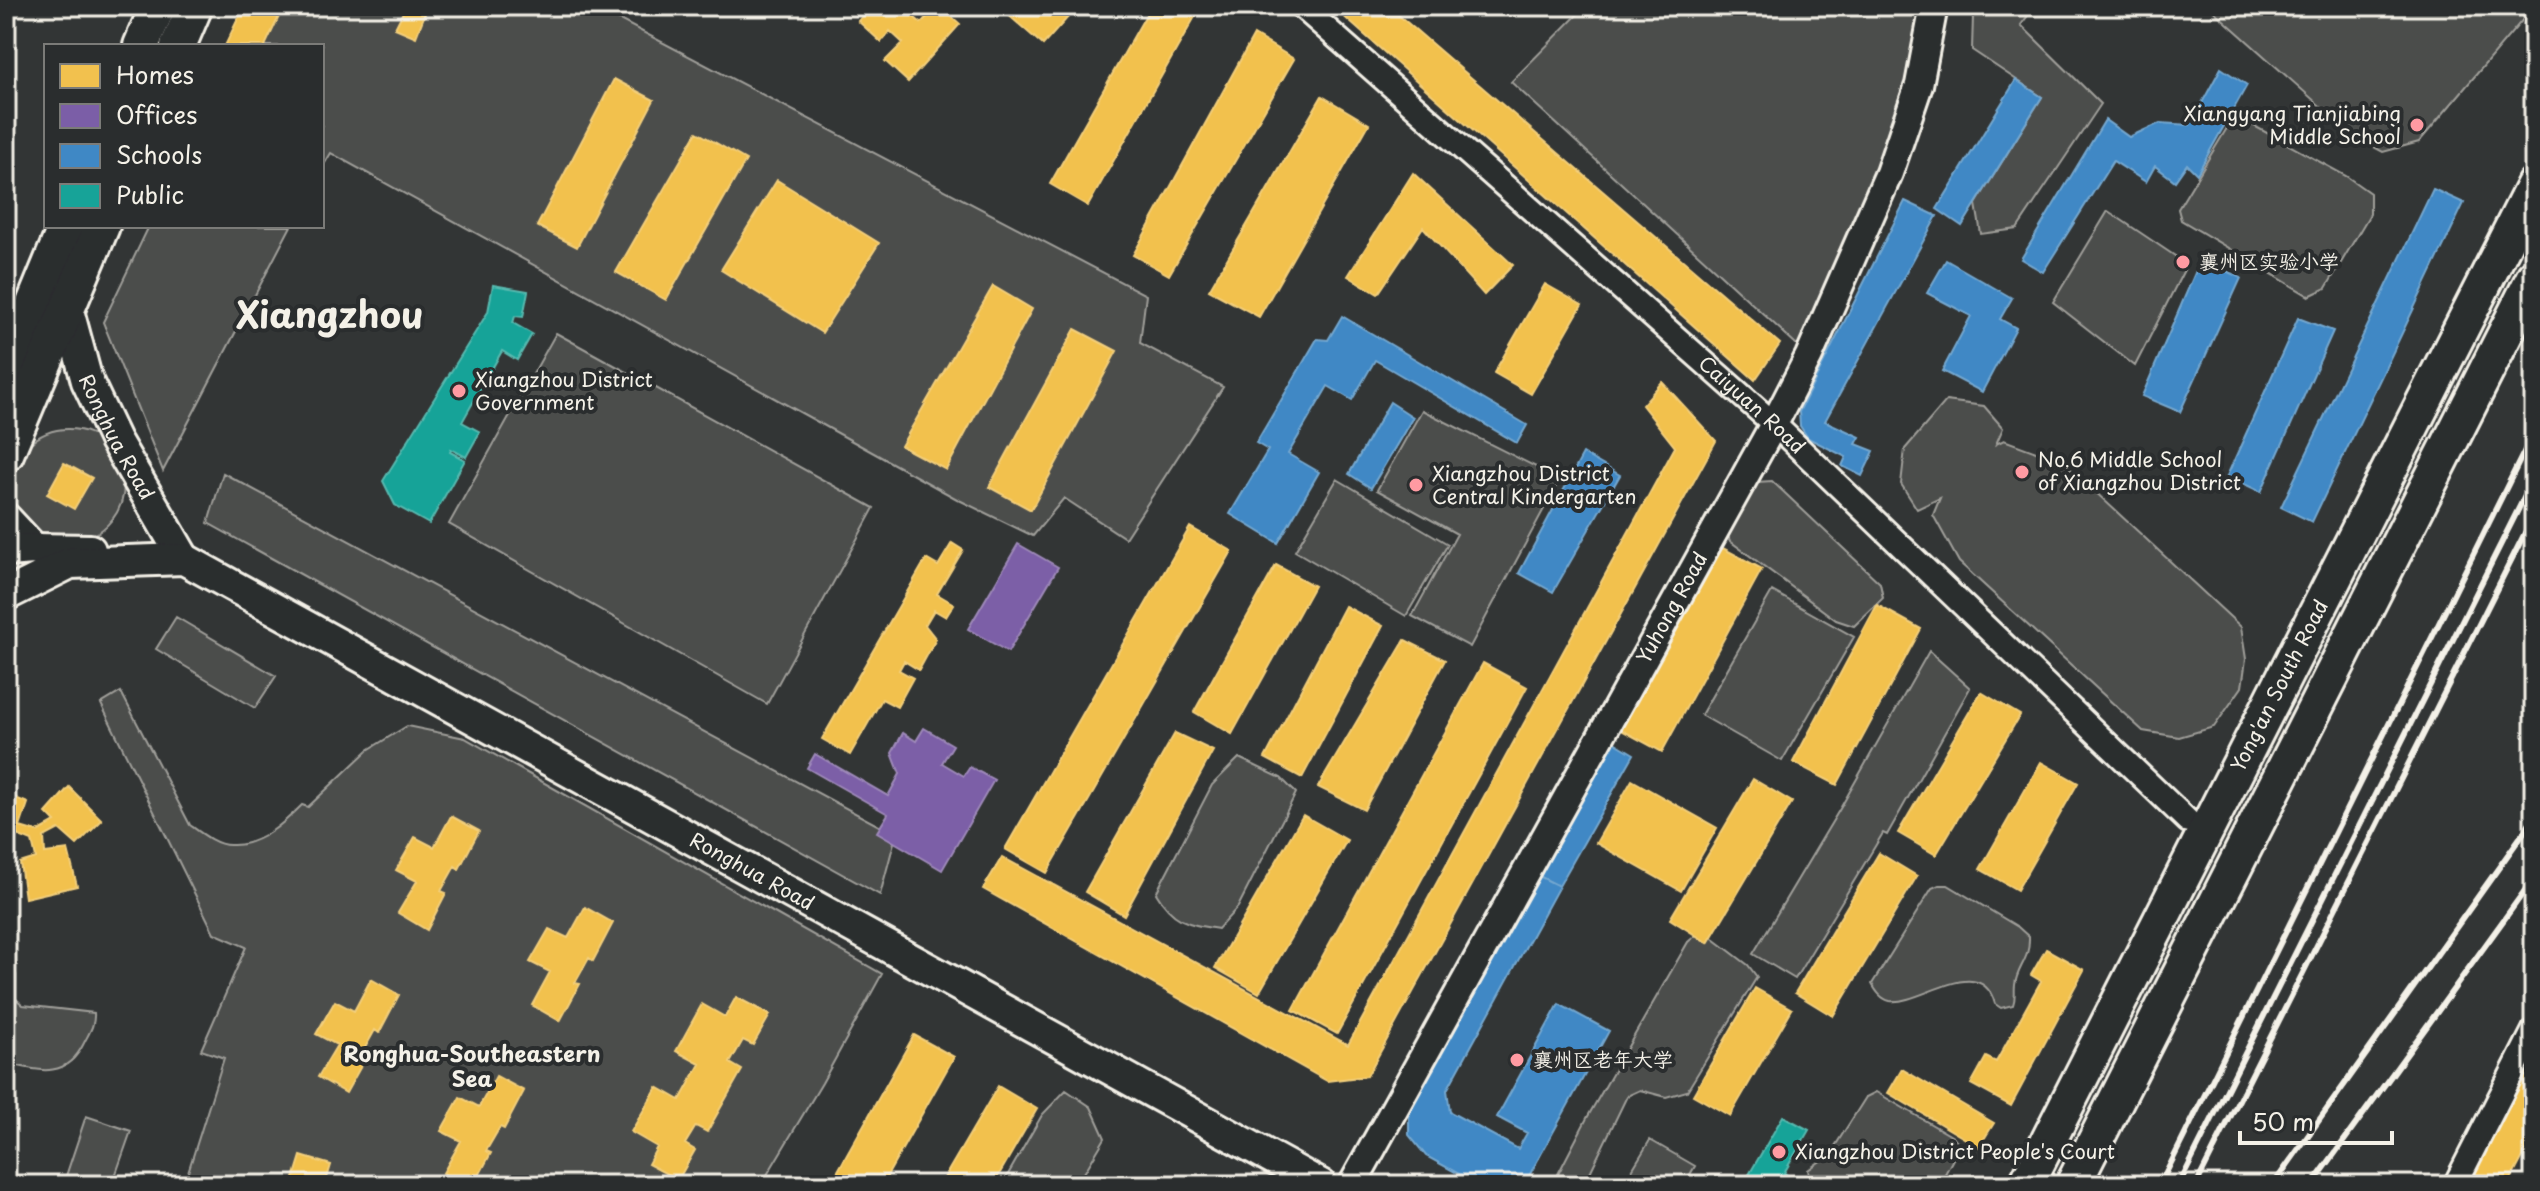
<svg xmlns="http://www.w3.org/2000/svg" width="2540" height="1191" font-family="'Playpen Sans','LXGW WenKai TC',sans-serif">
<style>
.green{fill:#4b4d4c;stroke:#a09f9a;stroke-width:2}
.homes{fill:#f2c14e;stroke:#f3cf7c;stroke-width:2}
.offices{fill:#7b5ea7;stroke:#9f8aba;stroke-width:2}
.schools{fill:#3f88c5;stroke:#75a8d0;stroke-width:2}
.public{fill:#17a398;stroke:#59bab0;stroke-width:2}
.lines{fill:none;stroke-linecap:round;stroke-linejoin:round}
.minor-casing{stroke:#f4f1e8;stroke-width:28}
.tertiary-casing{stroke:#f4f1e8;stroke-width:32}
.secondary-casing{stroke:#f4f1e8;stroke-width:36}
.primary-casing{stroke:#f4f1e8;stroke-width:40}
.minor{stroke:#2a2d2e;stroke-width:22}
.tertiary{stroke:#2a2d2e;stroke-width:26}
.secondary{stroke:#2a2d2e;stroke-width:30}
.primary{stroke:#2a2d2e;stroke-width:34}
.rail{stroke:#f4f1e8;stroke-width:6}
.poi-dot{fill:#ff9aa2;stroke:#2a2d2e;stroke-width:3}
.labels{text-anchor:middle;stroke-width:8;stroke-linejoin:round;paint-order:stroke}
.poi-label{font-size:20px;fill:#f4f1e8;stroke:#2a2d2e;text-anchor:start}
.street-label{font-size:20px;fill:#f4f1e8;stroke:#2a2d2e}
.neighbourhood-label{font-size:22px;font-weight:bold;fill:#f4f1e8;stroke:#2a2d2e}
.town-label{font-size:36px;font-weight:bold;fill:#f4f1e8;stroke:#2a2d2e}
</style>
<rect width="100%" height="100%" fill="#323535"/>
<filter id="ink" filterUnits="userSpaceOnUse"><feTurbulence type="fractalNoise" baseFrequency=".0125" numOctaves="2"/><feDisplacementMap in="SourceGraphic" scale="16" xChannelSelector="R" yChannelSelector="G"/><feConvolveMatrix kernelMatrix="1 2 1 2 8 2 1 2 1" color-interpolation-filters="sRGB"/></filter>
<g filter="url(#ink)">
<!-- green -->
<path class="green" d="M257 6H593L1146 295 1140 343 1223 387 1125 538 1064 498 1033 536 957 499 331 153 322 168V46H237Z
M1586 6H1934L1919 85 1809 356 1511 82Z
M1968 6H2035L2021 25 2101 104 2017 229 1981 234 1976 204 2042 97 1972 50 1973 16Z
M2208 6H2530L2525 17 2419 142 2383 152 2355 137Z
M2245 121 2346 176 2370 193V214L2326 288 2309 296 2181 220 2178 209 2227 128Z
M2108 211 2187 264 2135 366 2053 302Z
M149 226H291L163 471 103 322Z
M556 333 874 508 767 704 449 524Z
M1946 401 1984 406 2003 428 1996 444 2004 440 2063 462 2241 627 2246 659 2242 687 2214 727 2179 737 2143 731 1959 562 1933 515 1940 498 1917 509 1901 484 1905 449Z
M1422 410 1560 479 1470 647 1412 616 1457 534 1377 490Z
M12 485a56 56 0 1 1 112 0a56 56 0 1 1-112 0Z
M223 473 896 835 880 895 208 523Z
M1337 479 1448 544 1406 616 1295 551Z
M1772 481 1880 583 1883 598 1854 626 1836 620 1730 541 1727 533 1757 482Z
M1772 591 1854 637 1782 761 1701 715Z
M176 617 276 676 255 708 156 649Z
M1929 651 1970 688 1887 835 1883 833 1795 979 1753 954 1841 807Z
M121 692 190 825C201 833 216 845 230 845 258 847 284 823 302 805L308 807 368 750 407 726 465 738 882 974 822 1083 761 1185H184L224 1058 201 1050 246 947 214 933 101 704Z
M1239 758 1281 778 1296 793 1238 907 1218 929C1187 924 1173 922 1156 893L1212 785Z
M1939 885H1948L2018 927 2029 937C2030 960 2017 967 2015 985 2014 993 2016 997 2013 1005L2001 1008 1995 1004C1981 951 1919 1006 1890 1001 1881 999 1876 991 1872 984L1932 888Z
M1702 930 1748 965 1757 977 1687 1091 1666 1097 1640 1090 1627 1096 1584 1185H1556L1555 1180 1587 1118 1688 942Z
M6 971 16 975 15 998 23 1005 94 1013C95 1025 89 1033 84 1043 66 1080 39 1071 6 1063Z
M1066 1090 1091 1107 1105 1138 1077 1185H1002L1042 1115Z
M1876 1092 1953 1137 1960 1146 1939 1185H1819L1810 1179 1808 1170 1830 1154 1866 1097Z
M86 1116 131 1131 112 1185H63Z
M1650 1140 1695 1166 1684 1185H1623Z"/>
<!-- homes -->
<path class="homes" d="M244 6H284L265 46H225Z
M406 6H428L416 37 395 28Z
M871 6H913L908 12 921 23 937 6H940L960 24 908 82 885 61 903 43 890 31 881 42 858 21Z
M998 6H1078L1043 45Z
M1151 6H1201L1088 206 1050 184Z
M1332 6H1388L1780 344 1755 380Z
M1254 35 1294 59 1169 275 1133 255Z
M614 79 654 100 577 247 537 226Z
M1322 96 1369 124 1259 317 1209 290Z
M697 132 746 160 666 300 616 272Z
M1413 173 1513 265 1484 295 1423 227 1378 294 1348 276Z
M777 180 879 243 822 333 721 270Z
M1545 284 1582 305 1531 394 1494 373Z
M993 286 1032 309 946 470 901 446Z
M1075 329 1117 351 1031 510 989 487Z
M1662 382 1716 441 1367 1076 1327 1081 983 889 1002 857 1348 1045 1675 447 1642 405Z
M64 463 92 478 74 509 47 494Z
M1190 527 1232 551 1047 873 1005 849Z
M952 543 963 550 937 594 954 604 946 617 934 610 925 625 936 639 919 670 904 661 899 670 913 678 897 707 882 699 850 755 822 739 926 559 938 566Z
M1717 545 1762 569 1662 752 1616 727Z
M1276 565 1314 586 1232 734 1194 712Z
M1877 605 1921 629 1837 785 1793 762Z
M1345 606 1383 626 1302 778 1265 758Z
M1405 640 1445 660 1364 810 1318 787Z
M1483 663 1527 687 1337 1034 1293 1010Z
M1981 692 2020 715 1936 855 1898 833Z
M1175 733 1213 751 1124 915 1085 892Z
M2041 762 2078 783 2017 890 1980 869Z
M1753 779 1792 802 1708 943 1670 919Z
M1632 780 1717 828 1681 891 1596 843Z
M69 787 102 820 77 845 59 829 44 837 45 853 68 850 77 886 25 898 20 863 36 858 32 841 17 835 8 865H6V794L28 803 20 827 37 832 55 822 46 813Z
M1303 815 1347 840 1259 993 1215 968Z
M451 816 479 831 459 869 455 866 441 891 446 893 427 930 398 913 417 881 396 870 415 837 434 847Z
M1879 853 1917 876 1833 1016 1795 993Z
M585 907 613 923 593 961 589 958 575 983 580 984 560 1021 532 1005 550 972 530 962 549 929 568 938Z
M2046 949 2084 970 2011 1106 1971 1084 1986 1057 1996 1062 2041 981 2031 975Z
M371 979 399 995 379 1033 375 1030 361 1055 366 1057 346 1093 318 1077 337 1045 316 1034 335 1001 354 1011Z
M1755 988 1792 1009 1730 1116 1693 1095Z
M736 997 770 1015 753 1045 743 1040 730 1063 742 1070 707 1132 696 1126 685 1144 695 1150 678 1180 648 1164 657 1147 631 1132 657 1087 680 1100 700 1064 676 1051 702 1004 725 1017Z
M914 1035 954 1057 882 1185H830Z
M2534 1054V1136L2508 1185H2464Z
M1902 1069 1994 1123 1979 1147 1888 1093Z
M496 1076 524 1091 504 1129 500 1127 486 1151 491 1153 474 1185H463L443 1173 461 1141 441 1131 460 1097 479 1107Z
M998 1086 1037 1109 993 1185H940Z
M301 1156 331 1165 325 1185H292Z"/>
<!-- offices -->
<path class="offices" d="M1018 544 1058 567 1008 652 968 629Z
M924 728 953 745 942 763 964 776 970 767 994 780 942 870 877 832 888 814 807 768 815 754 888 796 900 774 892 753 903 733 916 741Z"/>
<!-- schools -->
<path class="schools" d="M2221 68 2247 85 2197 174 2187 164 2175 181 2155 166 2146 182 2113 161 2043 272 2021 259 2105 120 2129 137 2160 123 2190 125Z
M2016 80 2042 97 1962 226 1937 209Z
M2433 189 2464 203 2312 522 2281 507Z
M1905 201 1937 216 1825 421 1860 437 1856 444 1874 451 1862 476 1842 466 1846 457 1808 438 1800 426 1799 412Z
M2201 259 2241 278 2180 412 2142 396Z
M1946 260 2012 298 2000 319 2016 328 1982 392 1942 371 1971 316 1927 293Z
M1342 316 1527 425 1517 443 1375 360 1352 400 1328 386 1288 454 1319 472 1278 543 1230 514 1268 450 1256 443 1317 339 1328 340Z
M2298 318 2333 331 2261 492 2227 476Z
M1390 402 1413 417 1371 488 1349 474Z
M1583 454 1620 475 1553 592 1519 573Z
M1609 739 1634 754 1559 886 1535 874Z
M1535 874 1559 886 1447 1090 1450 1112 1518 1149 1527 1133 1497 1117 1559 1004 1609 1031 1524 1185H1479L1426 1156 1409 1135V1106Z"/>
<!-- public -->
<path class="public" d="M493 285 528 291 523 317 515 316 513 323 532 334 517 360 502 351 462 422 480 432 466 457 451 449 450 452 465 460 429 524 395 505 383 481 488 312Z
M1783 1116 1809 1130 1784 1173 1804 1185H1743Z"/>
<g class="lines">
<!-- minor casing -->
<g class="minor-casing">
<g id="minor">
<path id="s1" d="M1301 6 1774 424 2188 821"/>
<path d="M2455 1185 2534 1030"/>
</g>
</g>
<!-- tertiary casing -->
<g class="tertiary-casing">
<g id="tertiary">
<path id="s2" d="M1352 1185 1774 424 1809 356 1889 173 1919 85 1934 6"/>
</g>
</g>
<!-- secondary casing -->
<g class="secondary-casing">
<g id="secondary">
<path id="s3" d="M67 307 87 381 115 440 184 559"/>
<path d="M6 519 34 549 46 553"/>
<path d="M6 551 34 549 90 550"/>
<path id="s4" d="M6 595 70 563 184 559 1321 1185"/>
</g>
</g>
<!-- primary casing -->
<g class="primary-casing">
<g id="primary">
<path d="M141 46 158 6"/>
<path d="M178 46 195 6"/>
<path d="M6 372 66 226"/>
<path d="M6 454 102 226"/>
<path id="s5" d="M2026 1185 2534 185"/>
<path d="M2073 1185 2534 277"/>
</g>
</g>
<!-- minor -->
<use href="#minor" class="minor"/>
<!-- tertiary -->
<use href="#tertiary" class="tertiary"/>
<!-- secondary -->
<use href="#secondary" class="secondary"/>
<!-- primary -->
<use href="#primary" class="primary"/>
<!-- rail -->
<path class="rail" d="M2160 1185 2534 432
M2179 1185 2534 478
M2196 1185 2534 515
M2273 1185 2534 818
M2312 1185 2534 878"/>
</g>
</g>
<!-- markers -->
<g class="poi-dot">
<circle cx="2417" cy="125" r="8"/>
<circle cx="2183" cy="262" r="8"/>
<circle cx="459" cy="391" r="8"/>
<circle cx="2022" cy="472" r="8"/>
<circle cx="1416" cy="485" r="8"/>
<circle cx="1517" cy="1060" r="8"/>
<circle cx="1779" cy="1152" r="8"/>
</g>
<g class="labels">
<!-- poi labels -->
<g class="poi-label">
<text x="2401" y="121" text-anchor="end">Xiangyang Tianjiabing<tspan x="2401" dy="23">Middle School</tspan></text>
<text x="2199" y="269">襄州区实验小学</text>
<text x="475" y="387">Xiangzhou District<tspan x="475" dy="23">Government</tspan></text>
<text x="2038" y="467">No.6 Middle School<tspan x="2038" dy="23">of Xiangzhou District</tspan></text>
<text x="1432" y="481">Xiangzhou District<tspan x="1432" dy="23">Central Kindergarten</tspan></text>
<text x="1533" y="1067">襄州区老年大学</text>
<text x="1795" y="1159">Xiangzhou District People's Court</text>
</g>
<!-- street labels -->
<g class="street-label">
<text dy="7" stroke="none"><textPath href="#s1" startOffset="602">Caiyuan Road</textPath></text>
<text dy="7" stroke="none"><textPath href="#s3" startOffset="140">Ronghua Road</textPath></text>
<text dy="7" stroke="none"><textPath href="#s2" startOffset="660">Yuhong Road</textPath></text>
<text dy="7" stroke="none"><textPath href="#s5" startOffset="560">Yong'an South Road</textPath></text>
<text dy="7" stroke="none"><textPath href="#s4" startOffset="834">Ronghua Road</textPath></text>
</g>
<!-- neighbourhood labels -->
<g class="neighbourhood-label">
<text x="472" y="1062">Ronghua-Southeastern<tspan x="472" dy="25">Sea</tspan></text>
</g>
<!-- town labels -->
<g class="town-label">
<text x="330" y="328">Xiangzhou</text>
</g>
</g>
<!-- margin -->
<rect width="2540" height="1191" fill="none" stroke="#2a2d2e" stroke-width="32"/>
<rect x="16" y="16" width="2508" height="1159" fill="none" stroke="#f4f1e8" stroke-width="3" filter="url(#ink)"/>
<!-- legend -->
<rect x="44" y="44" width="280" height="184" fill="#2a2d2e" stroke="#7b7b78" stroke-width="2"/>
<rect x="60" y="64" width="40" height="24" fill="#f2c14e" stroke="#7b7b78" stroke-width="2"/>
<text x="116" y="84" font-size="24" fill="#f4f1e8">Homes</text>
<rect x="60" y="104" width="40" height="24" fill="#7b5ea7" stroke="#7b7b78" stroke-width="2"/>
<text x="116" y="124" font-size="24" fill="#f4f1e8">Offices</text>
<rect x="60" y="144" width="40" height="24" fill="#3f88c5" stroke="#7b7b78" stroke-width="2"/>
<text x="116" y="164" font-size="24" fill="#f4f1e8">Schools</text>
<rect x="60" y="184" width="40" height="24" fill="#17a398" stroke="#7b7b78" stroke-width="2"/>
<text x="116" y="204" font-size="24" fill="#f4f1e8">Public</text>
<!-- scale -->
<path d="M2240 1131v12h152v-12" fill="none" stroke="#f4f1e8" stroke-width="4"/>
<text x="2252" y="1131" font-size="24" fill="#f4f1e8" stroke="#2a2d2e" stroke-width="6" paint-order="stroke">50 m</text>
</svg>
